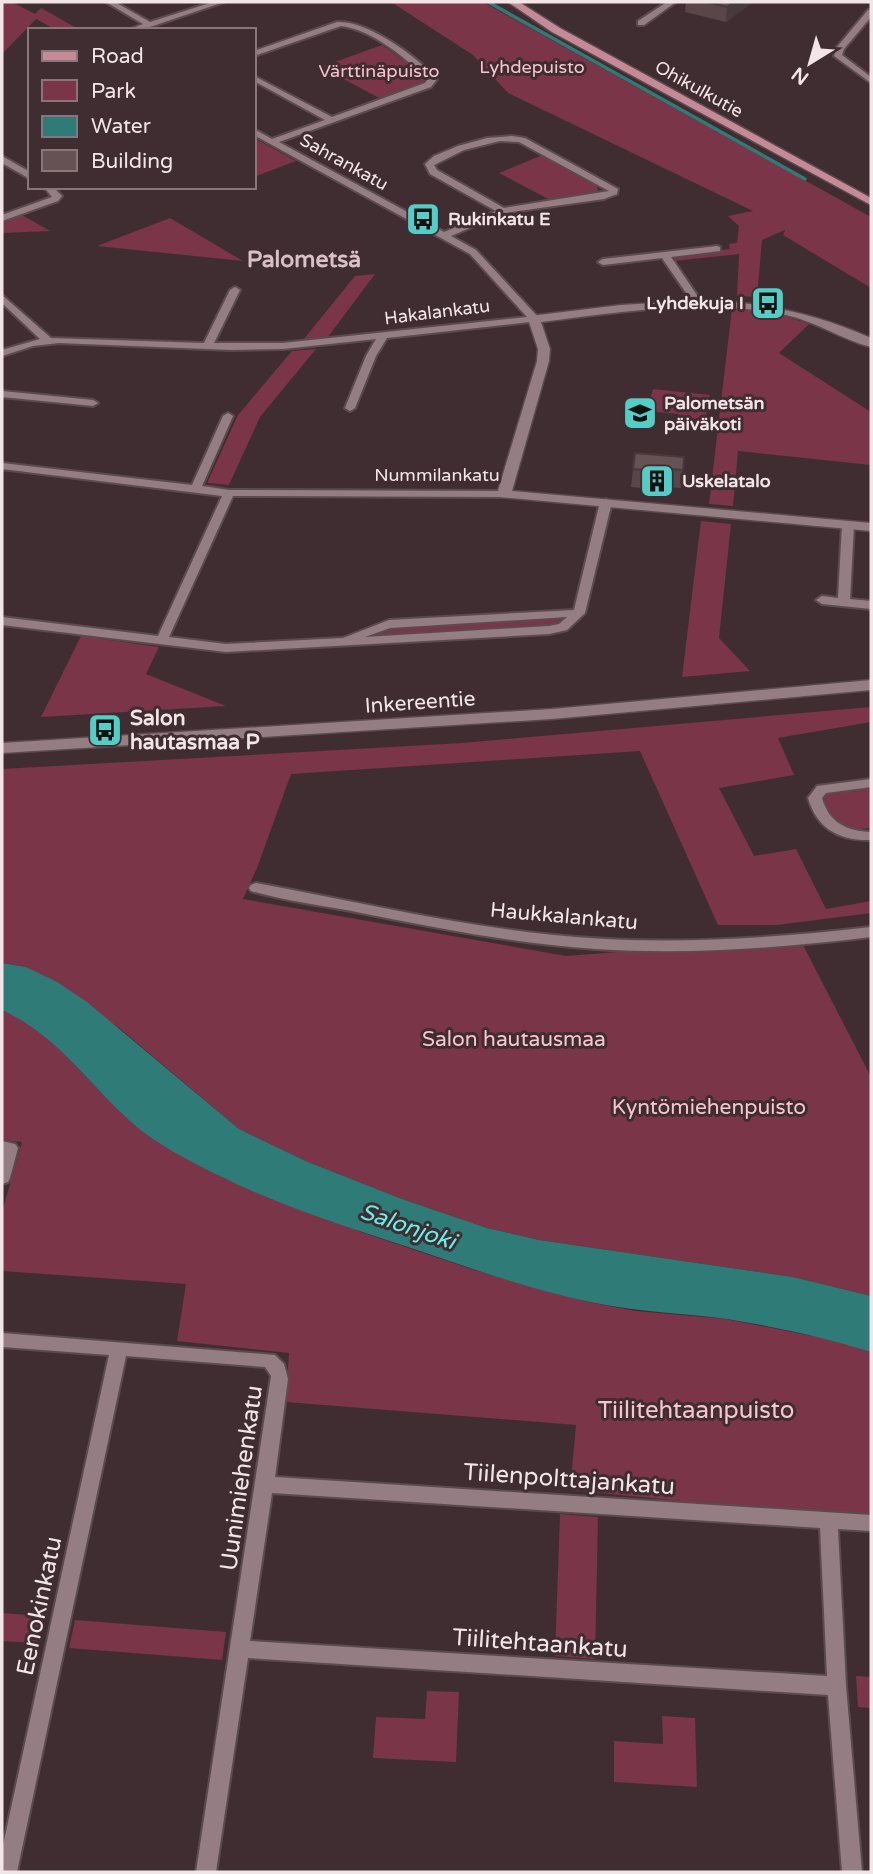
<svg xmlns="http://www.w3.org/2000/svg" width="873" height="1874" font-family="'Varela Round',sans-serif">
<style>
.green{fill:#7a3548}
.water{fill:#2e7b77}
.lines{fill:none;stroke-linecap:round;stroke-linejoin:round}
.stream{stroke:#2e7b77;stroke-width:3.5}
.street-casing{stroke:#5b4b4f;stroke-width:4}
.secondary-casing{stroke:#5b4b4f;stroke-width:3}
.primary-casing{stroke:#5b4b4f;stroke-width:3}
.street{fill:#957e83;fill-rule:evenodd}
.secondary{fill:#957e83;fill-rule:evenodd}
.primary{fill:#c58998;fill-rule:evenodd}
.wall{fill:#584649}
.shaded-wall{fill:#47393c}
.building{fill:#665155;stroke:#47393c;stroke-width:2}
.labels{text-anchor:middle;stroke-width:6;stroke-linejoin:round;paint-order:stroke}
.far-park-label{font-size:18px;fill:#f8c4cf;stroke:#402d31}
.far-street-label{font-size:18px;fill:#f2e5e8;stroke:#402d31}
.far-poi-label{font-size:18px;font-weight:bold;fill:#f2e5e8;stroke:#402d31;text-anchor:start}
.street-label{font-size:21px;fill:#f2e5e8;stroke:#402d31}
.poi-label{font-size:21px;font-weight:bold;fill:#f2e5e8;stroke:#402d31;text-anchor:start}
.park-label{font-size:21px;fill:#f8c4cf;stroke:#402d31}
.far-district-label{font-size:23px;font-weight:bold;fill:#d9c0c5;stroke:#402d31}
.water-label{font-size:23px;font-style:italic;fill:#62f2ea;stroke:#402d31}
.near-park-label{font-size:24px;fill:#f8c4cf;stroke:#402d31}
.near-street-label{font-size:24px;fill:#f2e5e8;stroke:#402d31}
</style>
<rect width="100%" height="100%" fill="#402d31"/>
<!-- green -->
<path class="green" d="M2 2H12L35 14 41 8 80 30H56L36 19 2 54Z
M391 2H483L871 217V288L783 235 785 230 762 240 757 297 737 296 739 254 674 261 675 256 681 254 730 249 729 244 737 243 739 226 728 216 753 211 508 93 473 55Z
M382 45 426 76 425 81 416 87 381 99 321 67Z
M254 138 296 161 254 177Z
M545 154 595 180 598 190 591 195 552 201 499 173Z
M22 215 50 231 2 233V221Z
M170 218 243 261 97 246Z
M375 274 328 337 303 340 355 276Z
M732 308 782 315 809 324 779 353 871 412V465L738 451 733 506 709 504Z
M316 349 260 417 229 485 207 483 238 415 292 351Z
M653 389 710 395 704 423 677 420 678 414 647 411Z
M701 521 731 524 719 638 750 671 682 677Z
M579 613 563 627 338 642 373 628Z
M81 636 159 647 146 674 226 706 41 717Z
M871 707V722L778 738 794 775 719 788 754 856 796 849 826 909 871 901V913L777 925H718L640 751 291 774 257 868 243 899 566 956 631 951 803 945 871 1077V1296L793 1277 539 1240 487 1228 402 1199 308 1162 239 1129 118 1027 26 967 2 963V769L462 743Z
M868 787 871 788V828C846 832 834 824 823 801L825 795 833 790Z
M2 1010 23 1020 49 1037 101 1092 358 1231 474 1270 593 1303 636 1311 726 1319 838 1341 871 1352V1520L570 1490 576 1425 286 1402 289 1353 177 1341 186 1284 2 1271V1212L22 1142 2 1140Z
M560 1514 598 1517 595 1659 555 1656Z
M2 1613 43 1616 37 1643 2 1641Z
M75 1620 226 1632 222 1660 69 1648Z
M856 1676 871 1677V1708L858 1707Z
M427 1691 459 1692 456 1762 373 1758 376 1717 425 1719Z
M662 1716 695 1718 697 1787 614 1782V1741L663 1744Z"/>
<!-- water -->
<path class="water" d="M2 963 26 967 57 982 87 1002 239 1129 308 1162 402 1199 487 1228 539 1240 793 1277 871 1296V1352C824 1337 775 1327 727 1319 683 1313 639 1312 595 1303 535 1291 475 1270 417 1250 359 1231 299 1212 243 1187 209 1171 156 1146 129 1120 85 1080 58 1036 2 1010Z"/>
<g class="lines">
<!-- stream -->
<path class="stream" d="M488 2 805 179"/>
<!-- street casing -->
<g class="street-casing">
<path id="street" d="M106 2H115L150 22 213 2H224L141 30H128L143 24Z
M667 2H676L644 25H638V21Z
M868 10H871V17L844 49 842 55 871 77V83L834 56 837 47Z
M337 22C368 20 417 57 437 79L431 87 279 142 444 232 496 211 430 174 425 164 434 156 458 146 487 138 512 136 525 138 618 189 617 194 604 199 505 213 451 236 476 250 538 317V321L387 338 376 356 355 408 350 411 345 408 366 356 376 339 283 349 232 350 59 343 33 346 2 356V350L40 339 2 303V295L51 338 204 343 230 290 235 287 240 290 214 343H283L527 317 470 254 254 135V129L272 139 325 120 254 81V76L332 117 425 83 428 79C405 58 373 30 341 26L254 56V51ZM500 141 519 142 609 191 504 208 437 170 434 165 464 150Z
M2 156 30 172V179L2 163Z
M44 187H53L62 196 58 201 2 221V215L52 197Z
M717 246 720 247V251L671 257 701 301 696 304 693 303 662 258 603 265 598 262 603 259Z
M2 391 93 400 98 403 93 406 2 397Z
M228 413 233 416 202 486 229 490 504 491 510 494 504 497 233 496 169 637 226 644 343 638 389 620 574 610 600 502 606 499 612 502 585 613 567 630 549 634 226 652 2 625V617L158 636 222 496 2 469V463L192 485 223 416ZM567 617 559 624 549 626 365 637 390 628Z
M848 522 854 525 850 599 871 601V609L822 604 816 600 822 596 838 598 842 525Z
M871 779V787L826 793 822 798C829 823 847 831 871 832V840C840 841 817 829 808 798L817 786Z
M256 883C355 901 453 925 554 935 659 946 766 939 871 927V937C780 948 688 955 596 949 518 944 442 929 366 914 328 906 288 902 251 891L249 888 251 885Z
M2 1141 15 1144 18 1148 10 1178 8 1182 2 1184Z
M2 1333 275 1355 284 1364 288 1379 275 1477 871 1515V1531L838 1529 846 1686 862 1872H842L828 1695 248 1658 216 1872H196L271 1376 265 1367 126 1356 17 1872H2V1850L109 1355 2 1347ZM272 1493 820 1528 827 1676 250 1641Z"/>
</g>
<!-- secondary casing -->
<g class="secondary-casing">
<path id="secondary" d="M706 300C765 303 817 314 871 338V347C843 340 817 322 786 315 705 298 622 312 541 322L550 349 549 361 512 491 871 523V531L499 497 497 494 537 361 538 349 528 319 530 316 621 305Z
M871 680V690L552 719 2 753V743L552 709Z"/>
</g>
<!-- primary casing -->
<g class="primary-casing">
<path id="primary" d="M508 2H519L560 28 871 198V205L552 32Z"/>
</g>
<!-- street -->
<use href="#street" class="street"/>
<!-- secondary -->
<use href="#secondary" class="secondary"/>
<!-- primary -->
<use href="#primary" class="primary"/>
</g>
<!-- wall -->
<path class="wall" d="M686 2H753L726 22 685 12Z
M684 457 681 488 667 487V490L631 487 633 469Z"/>
<!-- shaded-wall -->
<path class="shaded-wall" d="M734 2H753L726 22 727 7Z"/>
<!-- building -->
<path class="building" d="M707 2H734L727 7Z
M635 453 684 457 683 470 669 469V472L633 469Z"/>
<!-- icons -->
<defs>
<g id="bus-square" transform="scale(1.75)"><rect x="-9" y="-9" width="18" height="18" rx="4" fill="#54cdc7" stroke="#402d31"/><path d="M-5-6H5V4H4V6H2V4H-2V6H-4V4H-5ZM-3.5-4V0h7V-4ZM-3.5 1.2v1.5H-2V1.2ZM2 1.2v1.5H3.5V1.2Z" fill="#111"/></g>
<g id="school-square" transform="scale(1.75)"><rect x="-9" y="-9" width="18" height="18" rx="4" fill="#54cdc7" stroke="#402d31"/><path d="M0-5L7-2L0 1L-7-2ZM-4 1L0 2.5L4 1V4Q0 6-4 4Z" fill="#111"/></g>
<g id="building-square" transform="scale(1.75)"><rect x="-9" y="-9" width="18" height="18" rx="4" fill="#54cdc7" stroke="#402d31"/><path d="M-4-6H4V6H1V3H-1V6H-4ZM-2.5-4.3h1.7v1.8h-1.7ZM.8-4.3h1.7v1.8H.8ZM-2.5-1h1.7V.8h-1.7ZM.8-1h1.7V.8H.8Z" fill="#111"/></g>
</defs>
<g fill-rule="evenodd">
<use href="#bus-square" x="423" y="219"/>
<use href="#bus-square" x="768" y="303"/>
<use href="#school-square" x="640" y="413"/>
<use href="#building-square" x="657" y="481"/>
<use href="#bus-square" x="105" y="730"/>
</g>
<g class="labels">
<!-- far-park labels -->
<g class="far-park-label">
<text x="532" y="73">Lyhdepuisto</text>
<text x="379" y="77">Värttinäpuisto</text>
</g>
<!-- far-street labels -->
<g class="far-street-label">
<text transform="translate(699 89) rotate(29)" y="6">Ohikulkutie</text>
<text transform="translate(344 162) rotate(29)" y="6">Sahrankatu</text>
<text transform="translate(437 312) rotate(-7)" y="6">Hakalankatu</text>
<text x="437" y="481">Nummilankatu</text>
</g>
<!-- far-poi labels -->
<g class="far-poi-label">
<text x="448" y="225">Rukinkatu E</text>
<text x="744" y="309" text-anchor="end">Lyhdekuja I</text>
<text x="664" y="409">Palometsän<tspan x="664" dy="21">päiväkoti</tspan></text>
<text x="682" y="487">Uskelatalo</text>
</g>
<!-- street labels -->
<g class="street-label">
<text transform="translate(420 702) rotate(-4)" y="7">Inkereentie</text>
<text transform="translate(564 916) rotate(5)" y="7">Haukkalankatu</text>
</g>
<!-- poi labels -->
<g class="poi-label">
<text x="130" y="725">Salon<tspan x="130" dy="24">hautasmaa P</tspan></text>
</g>
<!-- park labels -->
<g class="park-label">
<text x="514" y="1046">Salon hautausmaa</text>
<text x="709" y="1114">Kyntömiehenpuisto</text>
</g>
<!-- far-district labels -->
<g class="far-district-label">
<text x="304" y="267">Palometsä</text>
</g>
<!-- water labels -->
<g class="water-label">
<text transform="translate(408 1226) rotate(19)" y="8">Salonjoki</text>
</g>
<!-- near-park labels -->
<g class="near-park-label">
<text x="696" y="1418">Tiilitehtaanpuisto</text>
</g>
<!-- near-street labels -->
<g class="near-street-label">
<text transform="translate(241 1478) rotate(-82)" y="8">Uunimiehenkatu</text>
<text transform="translate(569 1479) rotate(4)" y="8">Tiilenpolttajankatu</text>
<text transform="translate(39 1606) rotate(-78)" y="8">Eenokinkatu</text>
<text transform="translate(540 1643) rotate(4)" y="8">Tiilitehtaankatu</text>
</g>
</g>
<!-- border -->
<rect width="873" height="1874" fill="none" stroke="#f2e5e8" stroke-width="7"/>
<!-- legend -->
<rect x="28" y="28" width="228" height="161" fill="#402d31" stroke="#87777a" stroke-width="2"/>
<rect x="42" y="51" width="35" height="10" fill="#c58998" stroke="#87777a" stroke-width="2"/>
<text x="91" y="63" font-size="21" fill="#f2e5e8">Road</text>
<rect x="42" y="80" width="35" height="21" fill="#7a3548" stroke="#87777a" stroke-width="2"/>
<text x="91" y="98" font-size="21" fill="#f2e5e8">Park</text>
<rect x="42" y="116" width="35" height="21" fill="#2e7b77" stroke="#87777a" stroke-width="2"/>
<text x="91" y="133" font-size="21" fill="#f2e5e8">Water</text>
<rect x="42" y="150" width="35" height="21" fill="#665155" stroke="#87777a" stroke-width="2"/>
<text x="91" y="168" font-size="21" fill="#f2e5e8">Building</text>
<!-- north arrow -->
<g transform="translate(810 63) rotate(217)" stroke="#402d31" stroke-width="5" paint-order="stroke">
<path d="M0-5L12 26L0 18L-12 26Z" fill="#f2e5e8"/>
<text y="-10" font-size="19" font-weight="bold" text-anchor="middle" fill="#f2e5e8">N</text>
</g>
</svg>
